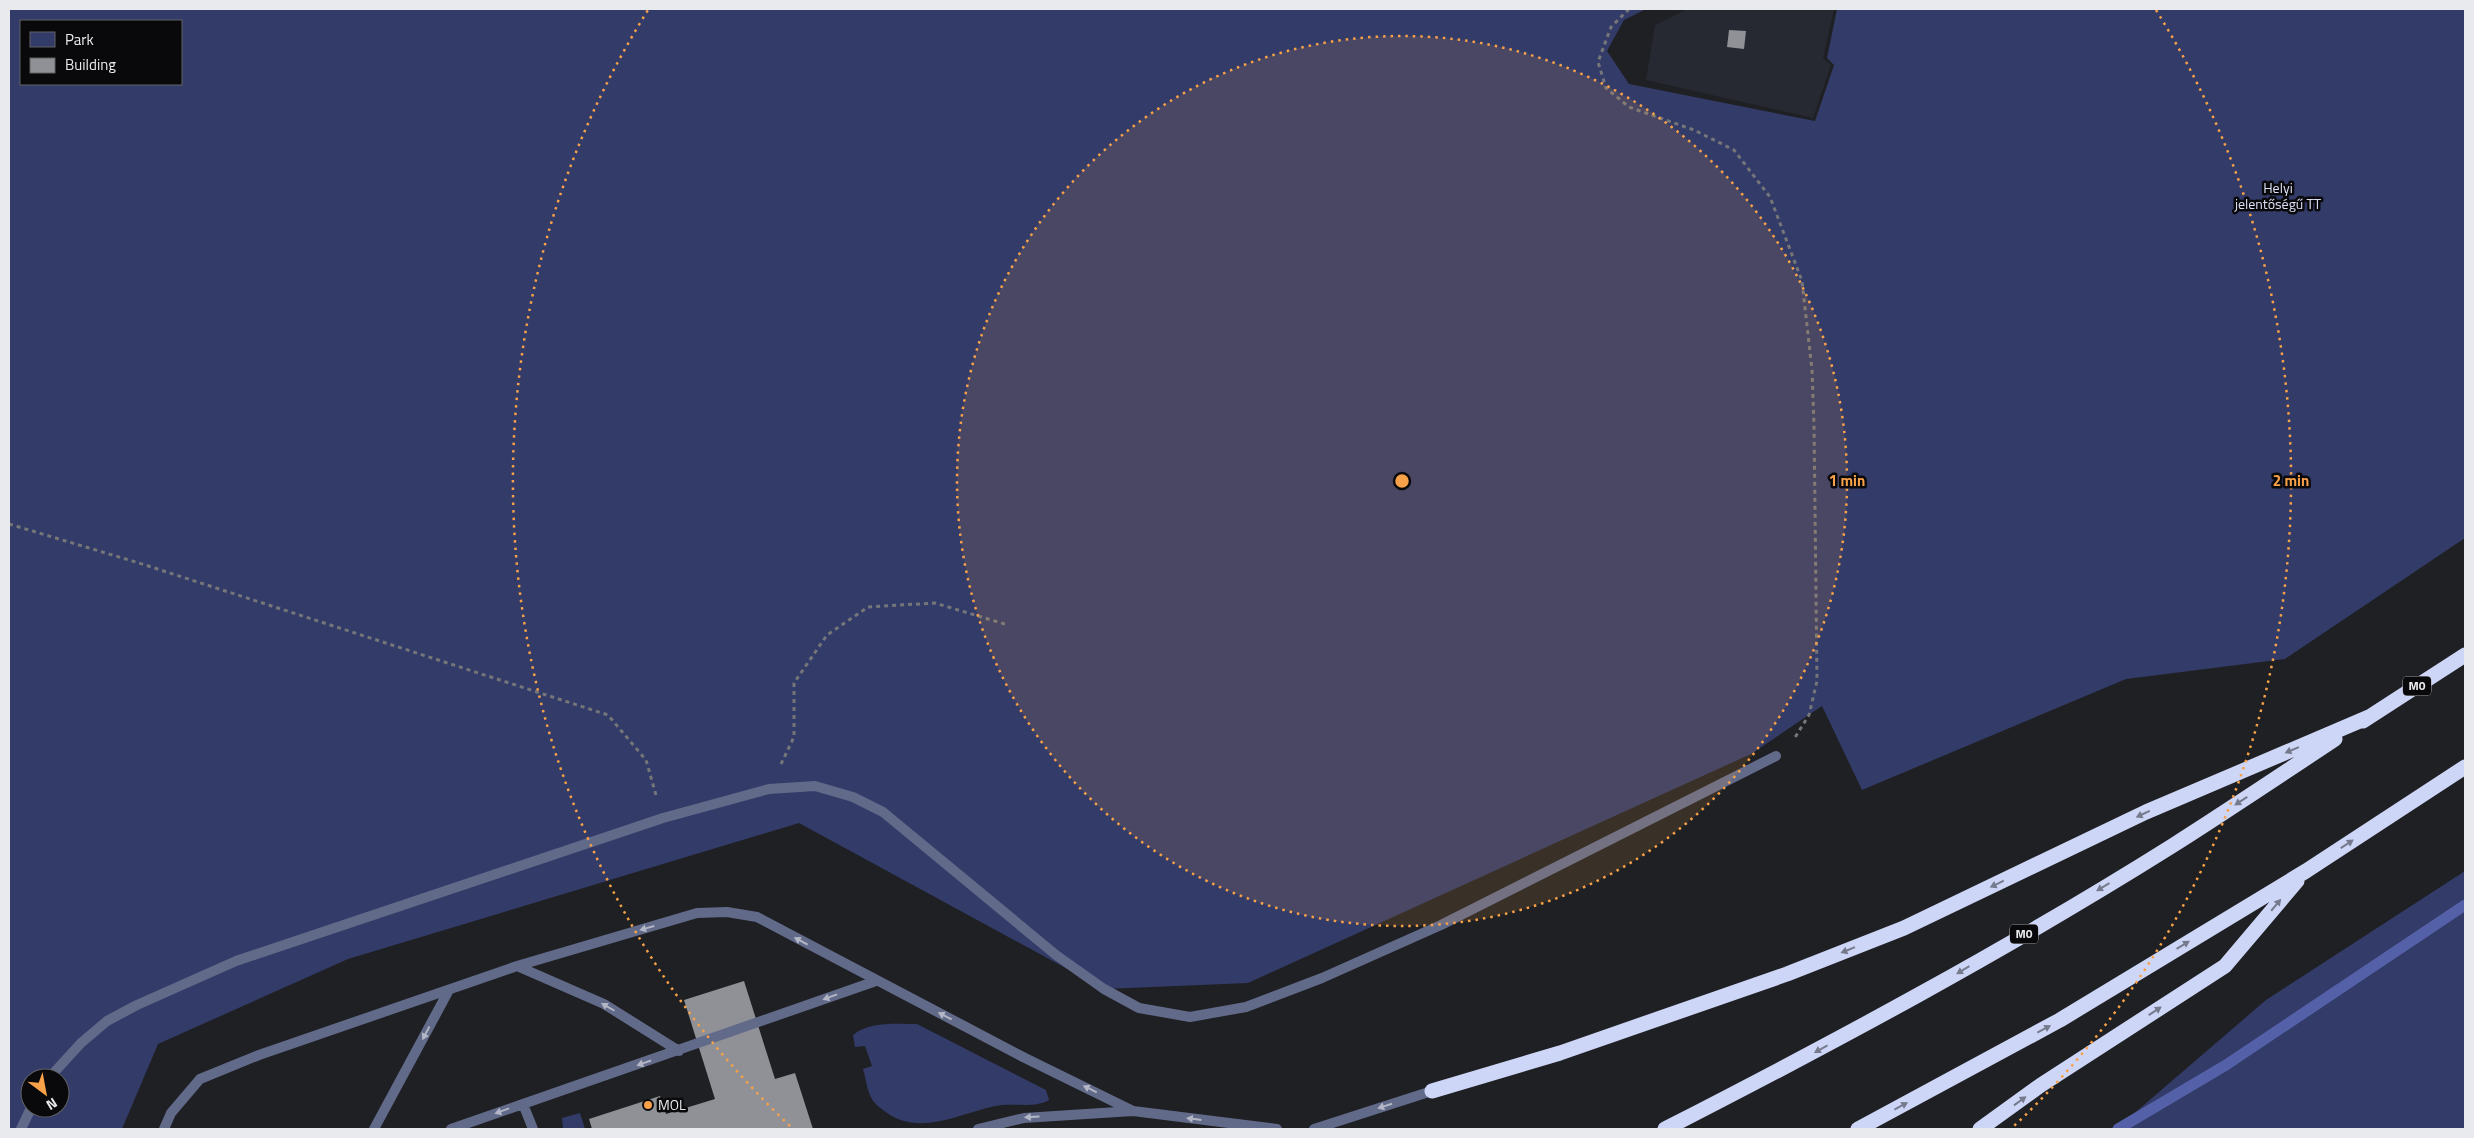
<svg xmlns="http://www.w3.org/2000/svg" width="2474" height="1138" font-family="'Titillium Web',sans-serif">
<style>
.built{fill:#272932}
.green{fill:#333b68;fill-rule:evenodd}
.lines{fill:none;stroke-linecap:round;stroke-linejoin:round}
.stream{stroke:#5461a8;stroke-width:11}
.building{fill:#909196}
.path{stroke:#757679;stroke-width:3;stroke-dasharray:4 4;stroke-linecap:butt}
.lane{stroke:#626a8a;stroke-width:10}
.highway{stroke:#ced6f7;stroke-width:15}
.oneway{fill:#757a8d}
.oneway2{fill:#b3b7c5}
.ring{fill:none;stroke:#f7a148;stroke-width:2.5;stroke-dasharray:2.5 5}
.poi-dot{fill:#f7a148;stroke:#09090b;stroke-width:2}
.labels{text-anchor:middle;stroke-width:5;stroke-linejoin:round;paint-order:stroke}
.shield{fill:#09090b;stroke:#a6a6a9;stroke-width:1}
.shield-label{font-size:12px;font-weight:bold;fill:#e9eaed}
.park-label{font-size:14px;fill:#dce1f6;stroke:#09090b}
.poi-label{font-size:14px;fill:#e9eaed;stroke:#09090b;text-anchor:start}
.centre{fill:#f7a148;stroke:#09090b;stroke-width:2.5}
.ring-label{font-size:15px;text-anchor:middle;font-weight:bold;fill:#f7a148;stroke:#09090b;stroke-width:5;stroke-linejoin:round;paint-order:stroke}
</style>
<rect width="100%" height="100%" fill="#1f2023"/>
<!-- built -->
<path class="built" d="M1688 9H1834L1823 58 1831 65 1813 118 1646 80 1655 25Z"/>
<!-- green -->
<path class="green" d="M9 9H1646L1624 20 1607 51 1629 84 1815 121 1834 65 1827 58 1837 9H2465V538L2285 659 2126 679 1862 790 1822 706 1751 754 1248 983 1104 989 799 823 348 959 158 1044 122 1129H9ZM21 21H181V84H21ZM30 1078H60V1108H30Z
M2465 871V1129H2116L2266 1000Z
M917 1024 1046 1090 1049 1100C1034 1109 1012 1102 995 1106 958 1114 917 1138 883 1110 879 1107 874 1103 872 1099 867 1091 866 1079 863 1069L872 1066 865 1046 855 1047 853 1035C869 1021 897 1024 917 1024Z
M580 1113 585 1129H563L562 1118Z"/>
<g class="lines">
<!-- stream -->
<path class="stream" d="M2118 1129 2226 1065 2465 905"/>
</g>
<!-- building -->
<path class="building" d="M1729 30 1746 31 1744 49 1727 47Z
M744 981 775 1079 795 1073 813 1129H592L589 1119 660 1096 666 1114 715 1099 684 1000Z"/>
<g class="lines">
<!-- path -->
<path class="path" d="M1629 9 1611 27 1598 62 1606 88 1629 107 1694 130 1734 150 1770 197 1802 281 1812 370 1814 425 1817 681 1809 715 1794 739
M9 524 139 563 608 715 646 760 656 795
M781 764 794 737V683L827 635 868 607 935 603 1008 625"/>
<!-- lane -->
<path class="lane" d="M517 966 604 1004 679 1051
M49 1078 81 1043 107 1021 137 1005 236 961 663 818 769 789 815 786 853 797 883 812 1056 955 1104 989 1139 1008 1190 1017 1246 1007 1322 978 1441 925 1776 756
M523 1104 876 981
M21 1129 31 1108
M164 1129 171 1113 200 1079 259 1055 517 966 697 913 727 912 757 917 1023 1057 1133 1111
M374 1129 449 990
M451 1129 523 1104 533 1129
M978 1129 1024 1118 1133 1111 1277 1129
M1314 1129 1432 1091"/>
<!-- highway -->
<path class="highway" d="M2363 721 2465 655
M1432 1091 1560 1053 1787 974 1904 928 2146 812 2369 717
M1665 1129C1837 1041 2008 949 2172 846 2227 811 2281 775 2335 739
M1858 1129 2060 1020 2306 871 2465 767
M1980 1129 2041 1085 2225 966 2297 881"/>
</g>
<!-- one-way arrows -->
<defs><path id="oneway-solid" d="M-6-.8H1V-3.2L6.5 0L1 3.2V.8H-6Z" transform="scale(1.25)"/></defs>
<g class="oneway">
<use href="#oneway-solid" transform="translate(2292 750) rotate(157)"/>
<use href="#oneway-solid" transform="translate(2241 801) rotate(147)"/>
<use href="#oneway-solid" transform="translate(2143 814) rotate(155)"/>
<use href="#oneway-solid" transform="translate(2347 844) rotate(-33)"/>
<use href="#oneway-solid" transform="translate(1997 884) rotate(154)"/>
<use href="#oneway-solid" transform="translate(2103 887) rotate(149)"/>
<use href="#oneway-solid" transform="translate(2276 905) rotate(-50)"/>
<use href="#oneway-solid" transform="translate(2183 945) rotate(-31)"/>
<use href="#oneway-solid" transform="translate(1848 950) rotate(158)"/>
<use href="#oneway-solid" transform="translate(1963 970) rotate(149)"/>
<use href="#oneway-solid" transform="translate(2155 1011) rotate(-33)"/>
<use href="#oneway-solid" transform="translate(2044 1029) rotate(-28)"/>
<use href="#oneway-solid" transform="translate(1821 1049) rotate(151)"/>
<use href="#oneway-solid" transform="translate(2020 1101) rotate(-36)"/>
<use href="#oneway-solid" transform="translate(1901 1106) rotate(-28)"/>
</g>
<g class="oneway2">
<use href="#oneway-solid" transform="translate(647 928) rotate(164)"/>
<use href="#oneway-solid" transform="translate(801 941) rotate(-152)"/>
<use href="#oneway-solid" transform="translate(830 997) rotate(160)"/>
<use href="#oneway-solid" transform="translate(608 1007) rotate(-150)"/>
<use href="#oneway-solid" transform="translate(945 1016) rotate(-153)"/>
<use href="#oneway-solid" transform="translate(426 1033) rotate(118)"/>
<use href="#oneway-solid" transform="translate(644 1063) rotate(161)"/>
<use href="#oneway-solid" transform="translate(1090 1089) rotate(-154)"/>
<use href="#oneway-solid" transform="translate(1385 1106) rotate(162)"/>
<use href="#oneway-solid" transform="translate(502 1111) rotate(160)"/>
<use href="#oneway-solid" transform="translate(1032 1117) rotate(176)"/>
<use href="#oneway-solid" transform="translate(1194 1119) rotate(-173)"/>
</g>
<!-- distance rings -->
<circle cx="1402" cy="481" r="445" fill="#f7a148" fill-opacity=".12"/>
<g class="ring">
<circle cx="1402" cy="481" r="445"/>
<path d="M790 1126A889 889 0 0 1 648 10M2156 10A889 889 0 0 1 2014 1126"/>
</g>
<!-- markers -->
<circle class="poi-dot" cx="648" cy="1105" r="5"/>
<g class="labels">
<!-- shield labels -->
<g class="shield">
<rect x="2403" y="676.5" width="28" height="19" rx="4"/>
<rect x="2010" y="924.5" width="28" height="19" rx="4"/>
</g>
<g class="shield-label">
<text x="2417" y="690">M0</text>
<text x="2024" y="938">M0</text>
</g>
<!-- park labels -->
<g class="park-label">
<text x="2278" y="193">Helyi<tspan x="2278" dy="16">jelentőségű TT</tspan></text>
</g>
<!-- poi labels -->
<g class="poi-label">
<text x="658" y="1110">MOL</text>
</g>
</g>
<circle cx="1402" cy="481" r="8" class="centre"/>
<g class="ring-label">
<text x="1847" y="486">1 min</text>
<text x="2291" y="486">2 min</text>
</g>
<!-- border -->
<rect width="2474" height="1138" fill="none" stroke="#e9eaed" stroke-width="20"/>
<!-- legend -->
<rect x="20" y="20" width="162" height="65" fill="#09090b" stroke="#636365"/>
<rect x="30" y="32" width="25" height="15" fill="#333b68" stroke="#636365"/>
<text x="65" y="45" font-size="15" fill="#e9eaed">Park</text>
<rect x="30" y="58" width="25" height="15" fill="#909196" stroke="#636365"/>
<text x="65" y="70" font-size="15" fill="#e9eaed">Building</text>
<!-- north arrow -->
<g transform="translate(45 1093) rotate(148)"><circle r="24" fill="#09090b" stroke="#636365"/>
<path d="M0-4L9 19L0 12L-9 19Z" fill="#f7a148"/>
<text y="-8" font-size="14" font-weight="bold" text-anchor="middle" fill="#e9eaed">N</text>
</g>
</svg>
